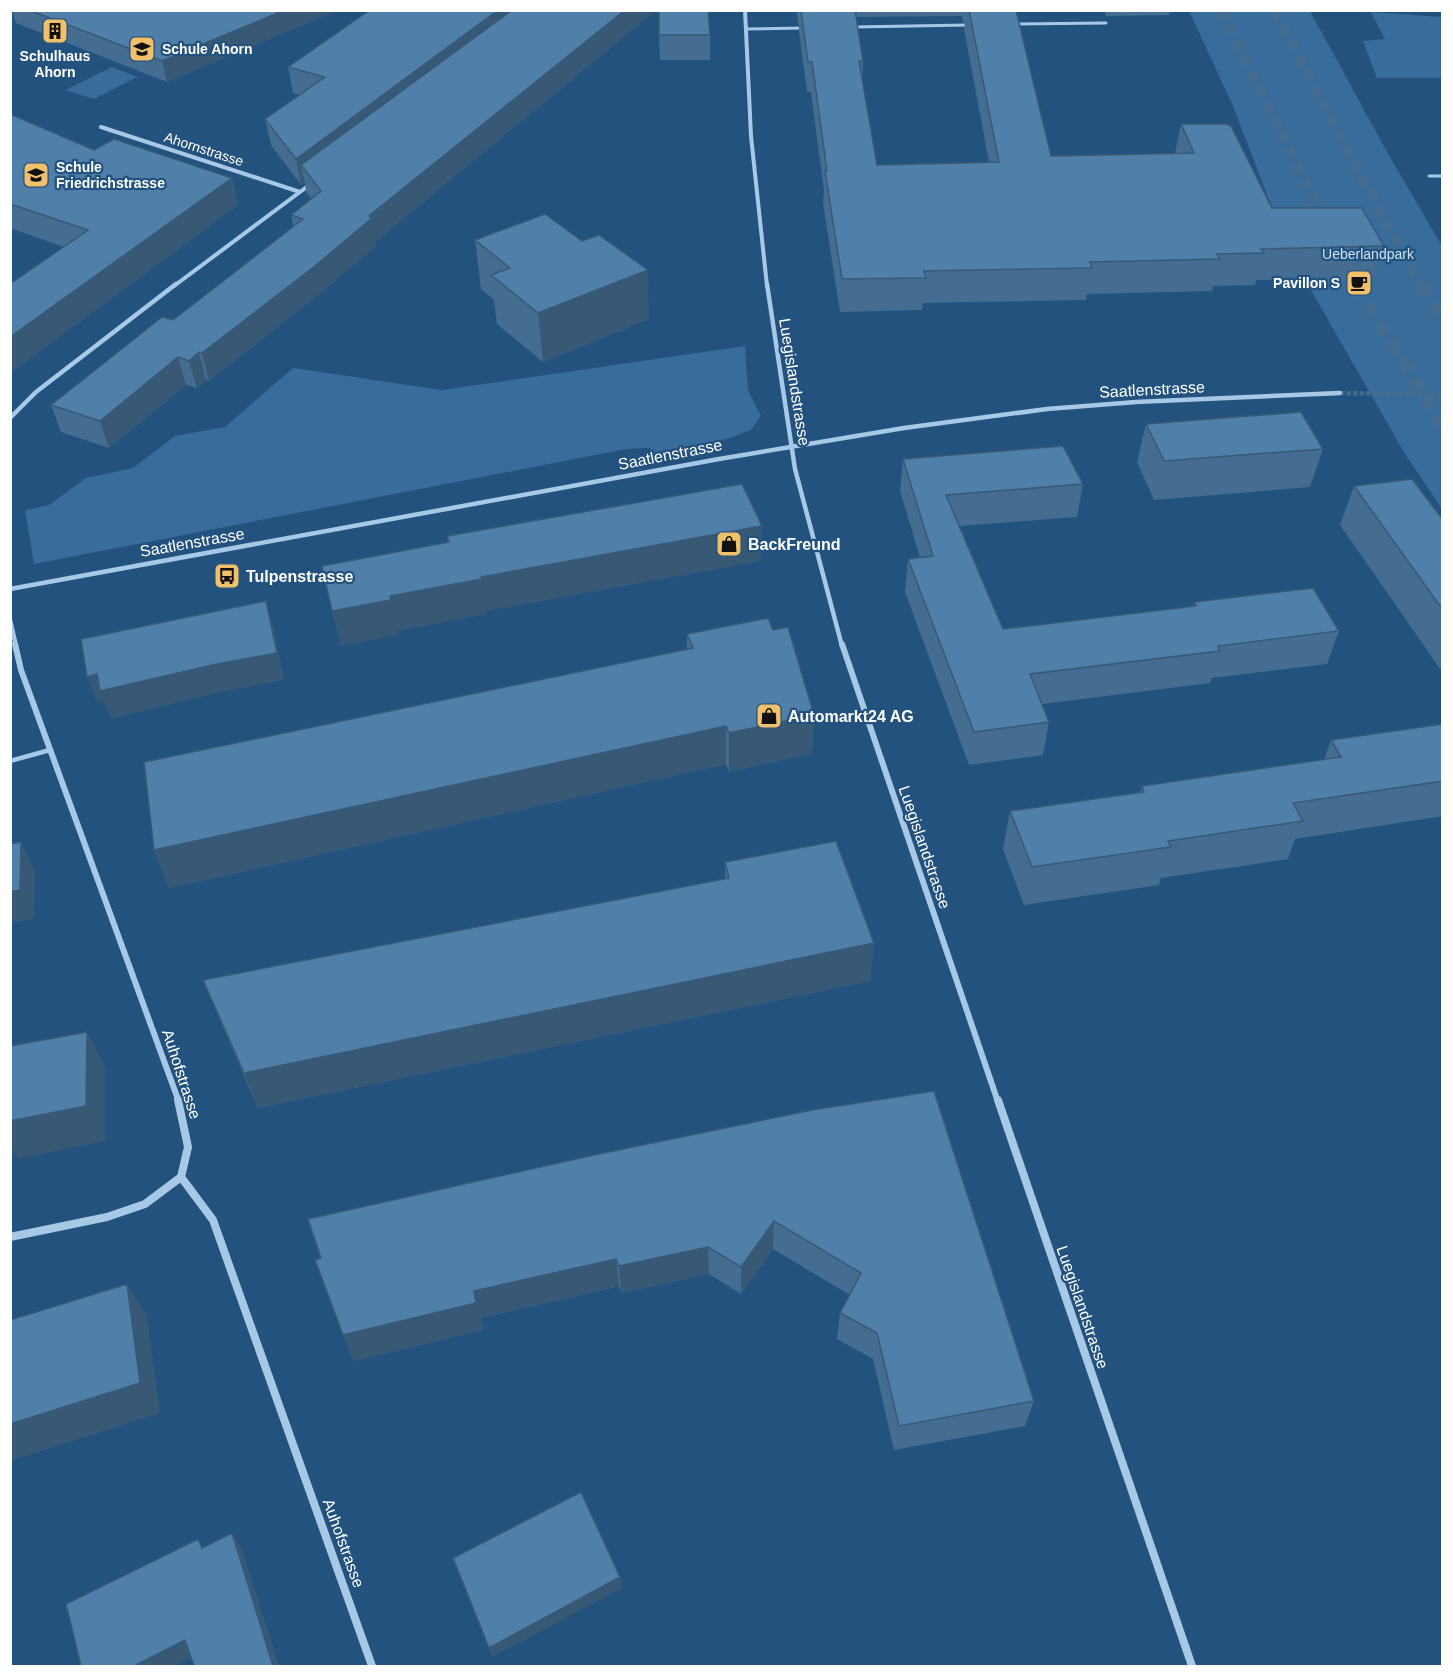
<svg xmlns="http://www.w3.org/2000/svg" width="1453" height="1677" font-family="Helvetica,sans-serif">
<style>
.green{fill:#376c9b}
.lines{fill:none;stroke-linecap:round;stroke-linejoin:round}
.minor-tunnel{stroke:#446c91;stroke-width:4.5;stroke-dasharray:4.5 2;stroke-linecap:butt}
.motorway-tunnel-far1{stroke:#446c91;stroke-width:11;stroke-dasharray:11 6;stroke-linecap:butt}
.motorway-tunnel{stroke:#446c91;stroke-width:14;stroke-dasharray:14 8;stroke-linecap:butt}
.service-far1{stroke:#a8c9e6;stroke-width:3}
.service{stroke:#a8c9e6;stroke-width:4.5}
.minor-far3{stroke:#a8c9e6;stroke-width:4}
.minor-far2{stroke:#a8c9e6;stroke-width:4.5}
.minor-far1{stroke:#a8c9e6;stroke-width:6}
.minor{stroke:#a8c9e6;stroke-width:8}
.wall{fill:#456d91;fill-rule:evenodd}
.shaded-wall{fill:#385976}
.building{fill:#507fa9;stroke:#385976;stroke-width:1.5}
.labels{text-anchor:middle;stroke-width:4.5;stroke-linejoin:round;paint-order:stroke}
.far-poi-label{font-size:14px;font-weight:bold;fill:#fff;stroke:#23527e;text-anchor:start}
.far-street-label{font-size:14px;fill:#fff;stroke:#23527e}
.far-park-label{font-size:14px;fill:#cbe1f5;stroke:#23527e}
.street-label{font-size:16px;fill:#fff;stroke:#23527e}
.poi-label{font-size:16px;font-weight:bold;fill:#fff;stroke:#23527e;text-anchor:start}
</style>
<rect width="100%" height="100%" fill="#23527e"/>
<!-- green -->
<path class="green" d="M1189 11H1310L1386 150 1442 246V509L1405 454 1289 252 1233 106Z
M1371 12 1442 17V78H1377L1363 41 1385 39Z
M112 67 137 77 94 99 65 90Z
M745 346 748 391 761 415 751 430 727 439 653 453 649 448 626 449 34 564 25 510 49 505 86 478 133 468 175 436 225 427 293 368 442 390Z"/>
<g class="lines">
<!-- minor-tunnel -->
<path class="minor-tunnel" d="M1340 393 1442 395"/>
<!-- motorway-tunnel-far1 -->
<path class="motorway-tunnel-far1" d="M1221 10 1328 228
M1275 10 1344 145 1422 286
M1343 258 1358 286"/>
<!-- motorway-tunnel -->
<path class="motorway-tunnel" d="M1357 284 1373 314 1442 424
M1421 284 1442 322"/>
<!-- service-far1 -->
<path class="service-far1" d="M1015 24 1106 23
M853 27 968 25
M746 29 803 28
M1429 176H1442"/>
<!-- service -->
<path class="service" d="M10 761 50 750"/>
<!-- minor-far3 -->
<path class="minor-far3" d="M745 10 751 136 767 286
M101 127 300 192
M174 286 312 183"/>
<!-- minor-far2 -->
<path class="minor-far2" d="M767 284 795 469 842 646
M10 418 36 392 176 284
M10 589 719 459 904 428 1047 409 1136 402 1340 393
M10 620 16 646"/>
<!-- minor-far1 -->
<path class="minor-far1" d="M15 644 21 670 179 1102
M842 644 998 1102"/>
<!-- minor -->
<path class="minor" d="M178 1100 188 1147 181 1177 213 1220 372 1666
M998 1100 1192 1666
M10 1237 107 1217 145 1204 181 1177"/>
</g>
<!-- wall -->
<path class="wall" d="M12 10H338L167 82 16 23Z
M370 10H656L375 242 376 246 320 293 209 381 206 380 197 388 186 385 109 448 61 432 51 405 173 320 293 226 291 215 312 199 306 192 305 183 301 185 271 145 265 119 300 95 293 93 288 67Z
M797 10H1016L1051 156 1175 153 1181 124 1272 208 1384 246 1373 278 1256 280 1255 285 1213 286 1212 291 1087 294 1086 300 923 303 922 310 840 312 823 203 824 191 811 92H807L799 32V24H798ZM962 16 963 22H965L964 29 989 162 877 165 862 80 863 61 856 17Z
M1105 10H1170L1169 15 1106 16Z
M659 35H710V60H660Z
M10 114 94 150 232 178 238 205 10 373V284L64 247 10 228Z
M475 240 649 319 543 362 497 324 494 300 481 289Z
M1146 424 1323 449 1310 487 1154 500 1137 462Z
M903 459 1083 484 1077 517 960 526 1003 629 1193 607 1194 602 1339 631 1327 664 1212 678 1210 683 1042 704 1049 722 1043 755 969 765 905 592 908 559 920 557 900 491Z
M1354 486 1443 520V673L1340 525Z
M687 634 814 715 812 753 729 772 726 764 169 888 154 850 687 649Z
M1443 724V816L1295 839 1288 859 1161 878 1159 885 1024 905 1003 849 1010 811 1140 792 1142 786 1324 760 1331 740Z
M725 862 874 943 870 981 258 1108 218 1016 203 980 725 879Z
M812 1110 1034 1401 1025 1426 894 1450 873 1359 837 1339 840 1313 850 1295 773 1249 741 1294 709 1274 621 1293 619 1286 481 1318 483 1330 353 1361Z"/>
<!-- shaded-wall -->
<path class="shaded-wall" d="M285 10H338L167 82 162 61Z
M498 10H533L301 165 305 183 301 185 296 159Z
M625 10H656L375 242 376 246 320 293 209 381 202 353 369 216Z
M232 178 238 205 10 373V337Z
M648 270 649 319 543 362 538 313Z
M199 352 206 380 197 388 189 361Z
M178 357 186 385 109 448 100 421Z
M762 526 761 561 487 611V614L397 631 398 635 341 646 332 611 390 596 481 577Z
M266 601 274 628 284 680 225 691 111 719 104 702 98 704 87 677Z
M814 715 812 753 729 772V733Z
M726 726V764L169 888 154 850Z
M21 842 35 871 34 919 10 923V892Z
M874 943 870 981 258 1108 244 1073Z
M87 1032 105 1068V1141L18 1159 13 1151 10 1152V1121Z
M774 1221 773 1249 741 1294V1267Z
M708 1247 709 1274 621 1293 619 1266Z
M616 1259 619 1286 481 1318 483 1330 353 1361 343 1335 474 1291Z
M127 1284 147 1316 160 1413 10 1461V1424Z
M232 1533 242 1549 279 1666H273Z
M620 1577 622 1588 492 1657 489 1648Z
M185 1640 197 1655 174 1666H134Z"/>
<!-- building -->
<path class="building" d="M29 10H285L162 61Z
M370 10H498L296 159 265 119 325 77 288 67Z
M512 10H625L369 216 371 219 315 266 202 353 199 352 189 361 178 357 100 421 51 405 162 317 173 320 303 219 291 215 321 191 301 165Z
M659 10H708L710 35H659Z
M801 10H855L863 61H859L877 165 999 162 969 10H1016L1051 156 1194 153 1181 124H1226L1231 126 1272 208H1362L1384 246 1261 249 1264 253 1217 254 1220 259 1090 262 1092 268 924 271 926 278 842 279 825 171H827L812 62H808Z
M10 114 94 150 114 139 232 178 10 337V284L88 230 10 204Z
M545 214 582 241 599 235 648 270 538 313 491 275 510 268 475 240Z
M1301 412 1323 449 1164 461 1146 424Z
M1063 446 1083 484 946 495 1003 629 1196 606 1194 602 1313 588 1339 631 1218 646 1220 651 1030 674 1049 722 974 732 908 559 933 556 903 459Z
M1412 479 1443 520V610L1354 486Z
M742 484 762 526 481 577 482 579 390 596 391 600 332 611 322 566 449 542 447 536Z
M266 601 277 653 217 664 100 691 97 674 87 677 81 639Z
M768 618 773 630 788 627 814 715 729 733 726 726 154 850 144 762 693 648 687 634Z
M1443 724V781L1293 803 1303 821 1168 841 1171 847 1032 867 1010 811 1144 792 1142 786 1341 757 1331 740Z
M836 841 874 943 244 1073 203 980 729 878 725 862Z
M21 842 20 890 10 892V844Z
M87 1032 86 1106 10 1121V1046Z
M934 1091 1034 1401 899 1426 877 1333 840 1313 861 1273 774 1221 741 1267 708 1247 619 1266 616 1259 474 1291 476 1303 343 1335 315 1260 321 1258 308 1219 594 1155 812 1110Z
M127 1284 140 1383 10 1424V1320Z
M581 1492 620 1577 489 1648 453 1558Z
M232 1533 273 1666H194L185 1640 134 1666H81L66 1604 198 1539 202 1548Z"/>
<!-- icons -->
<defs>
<g id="building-square" transform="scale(1.35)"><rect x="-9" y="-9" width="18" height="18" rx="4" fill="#f1c06b" stroke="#23527e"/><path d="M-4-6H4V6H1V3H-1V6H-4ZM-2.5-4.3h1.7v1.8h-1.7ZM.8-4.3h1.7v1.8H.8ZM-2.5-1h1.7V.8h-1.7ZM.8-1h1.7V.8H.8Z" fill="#111"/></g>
<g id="school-square" transform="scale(1.35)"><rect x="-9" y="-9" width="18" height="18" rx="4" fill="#f1c06b" stroke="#23527e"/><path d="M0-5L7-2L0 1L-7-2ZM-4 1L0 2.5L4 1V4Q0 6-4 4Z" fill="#111"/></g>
<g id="cafe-square" transform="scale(1.35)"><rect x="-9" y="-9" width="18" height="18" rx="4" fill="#f1c06b" stroke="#23527e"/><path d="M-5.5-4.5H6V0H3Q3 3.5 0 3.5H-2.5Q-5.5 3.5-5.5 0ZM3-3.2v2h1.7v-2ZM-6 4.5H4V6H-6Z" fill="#111"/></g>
<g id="shop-square" transform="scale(1.35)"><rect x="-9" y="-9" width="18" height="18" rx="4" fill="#f1c06b" stroke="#23527e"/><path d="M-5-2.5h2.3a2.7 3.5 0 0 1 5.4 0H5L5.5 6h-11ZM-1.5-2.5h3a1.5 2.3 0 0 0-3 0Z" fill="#111"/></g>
<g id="bus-square" transform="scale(1.35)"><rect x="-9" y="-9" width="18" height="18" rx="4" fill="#f1c06b" stroke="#23527e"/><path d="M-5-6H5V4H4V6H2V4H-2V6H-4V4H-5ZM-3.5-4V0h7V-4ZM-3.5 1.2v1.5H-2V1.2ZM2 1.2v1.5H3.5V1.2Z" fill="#111"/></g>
</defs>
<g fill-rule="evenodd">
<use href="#building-square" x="55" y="31"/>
<use href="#school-square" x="142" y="49"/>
<use href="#school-square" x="36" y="175"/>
<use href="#cafe-square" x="1359" y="283"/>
<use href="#shop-square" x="729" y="544"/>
<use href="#bus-square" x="227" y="576"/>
<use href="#shop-square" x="769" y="716"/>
</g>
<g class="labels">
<!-- far-poi labels -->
<g class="far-poi-label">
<text x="162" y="54">Schule Ahorn</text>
<text x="55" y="61" text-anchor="middle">Schulhaus<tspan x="55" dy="16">Ahorn</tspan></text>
<text x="56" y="172">Schule<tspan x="56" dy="16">Friedrichstrasse</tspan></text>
<text x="1340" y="288" text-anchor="end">Pavillon S</text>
</g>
<!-- far-street labels -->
<g class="far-street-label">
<text transform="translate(204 149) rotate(18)" y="5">Ahornstrasse</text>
</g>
<!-- far-park labels -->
<g class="far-park-label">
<text x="1368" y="259">Ueberlandpark</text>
</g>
<!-- street labels -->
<g class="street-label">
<text transform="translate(795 382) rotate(81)" y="6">Luegislandstrasse</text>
<text transform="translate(1152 389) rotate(-3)" y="6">Saatlenstrasse</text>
<text transform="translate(670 454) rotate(-11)" y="6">Saatlenstrasse</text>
<text transform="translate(192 542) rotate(-10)" y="6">Saatlenstrasse</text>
<text transform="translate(925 847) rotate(71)" y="6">Luegislandstrasse</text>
<text transform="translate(182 1074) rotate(72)" y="6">Auhofstrasse</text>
<text transform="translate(1083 1307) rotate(71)" y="6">Luegislandstrasse</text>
<text transform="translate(344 1543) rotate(70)" y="6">Auhofstrasse</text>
</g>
<!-- poi labels -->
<g class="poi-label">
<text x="748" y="550">BackFreund</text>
<text x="246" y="582">Tulpenstrasse</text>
<text x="788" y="722">Automarkt24 AG</text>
</g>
</g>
<!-- border -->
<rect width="1453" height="1677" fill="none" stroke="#ffffff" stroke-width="24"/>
</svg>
